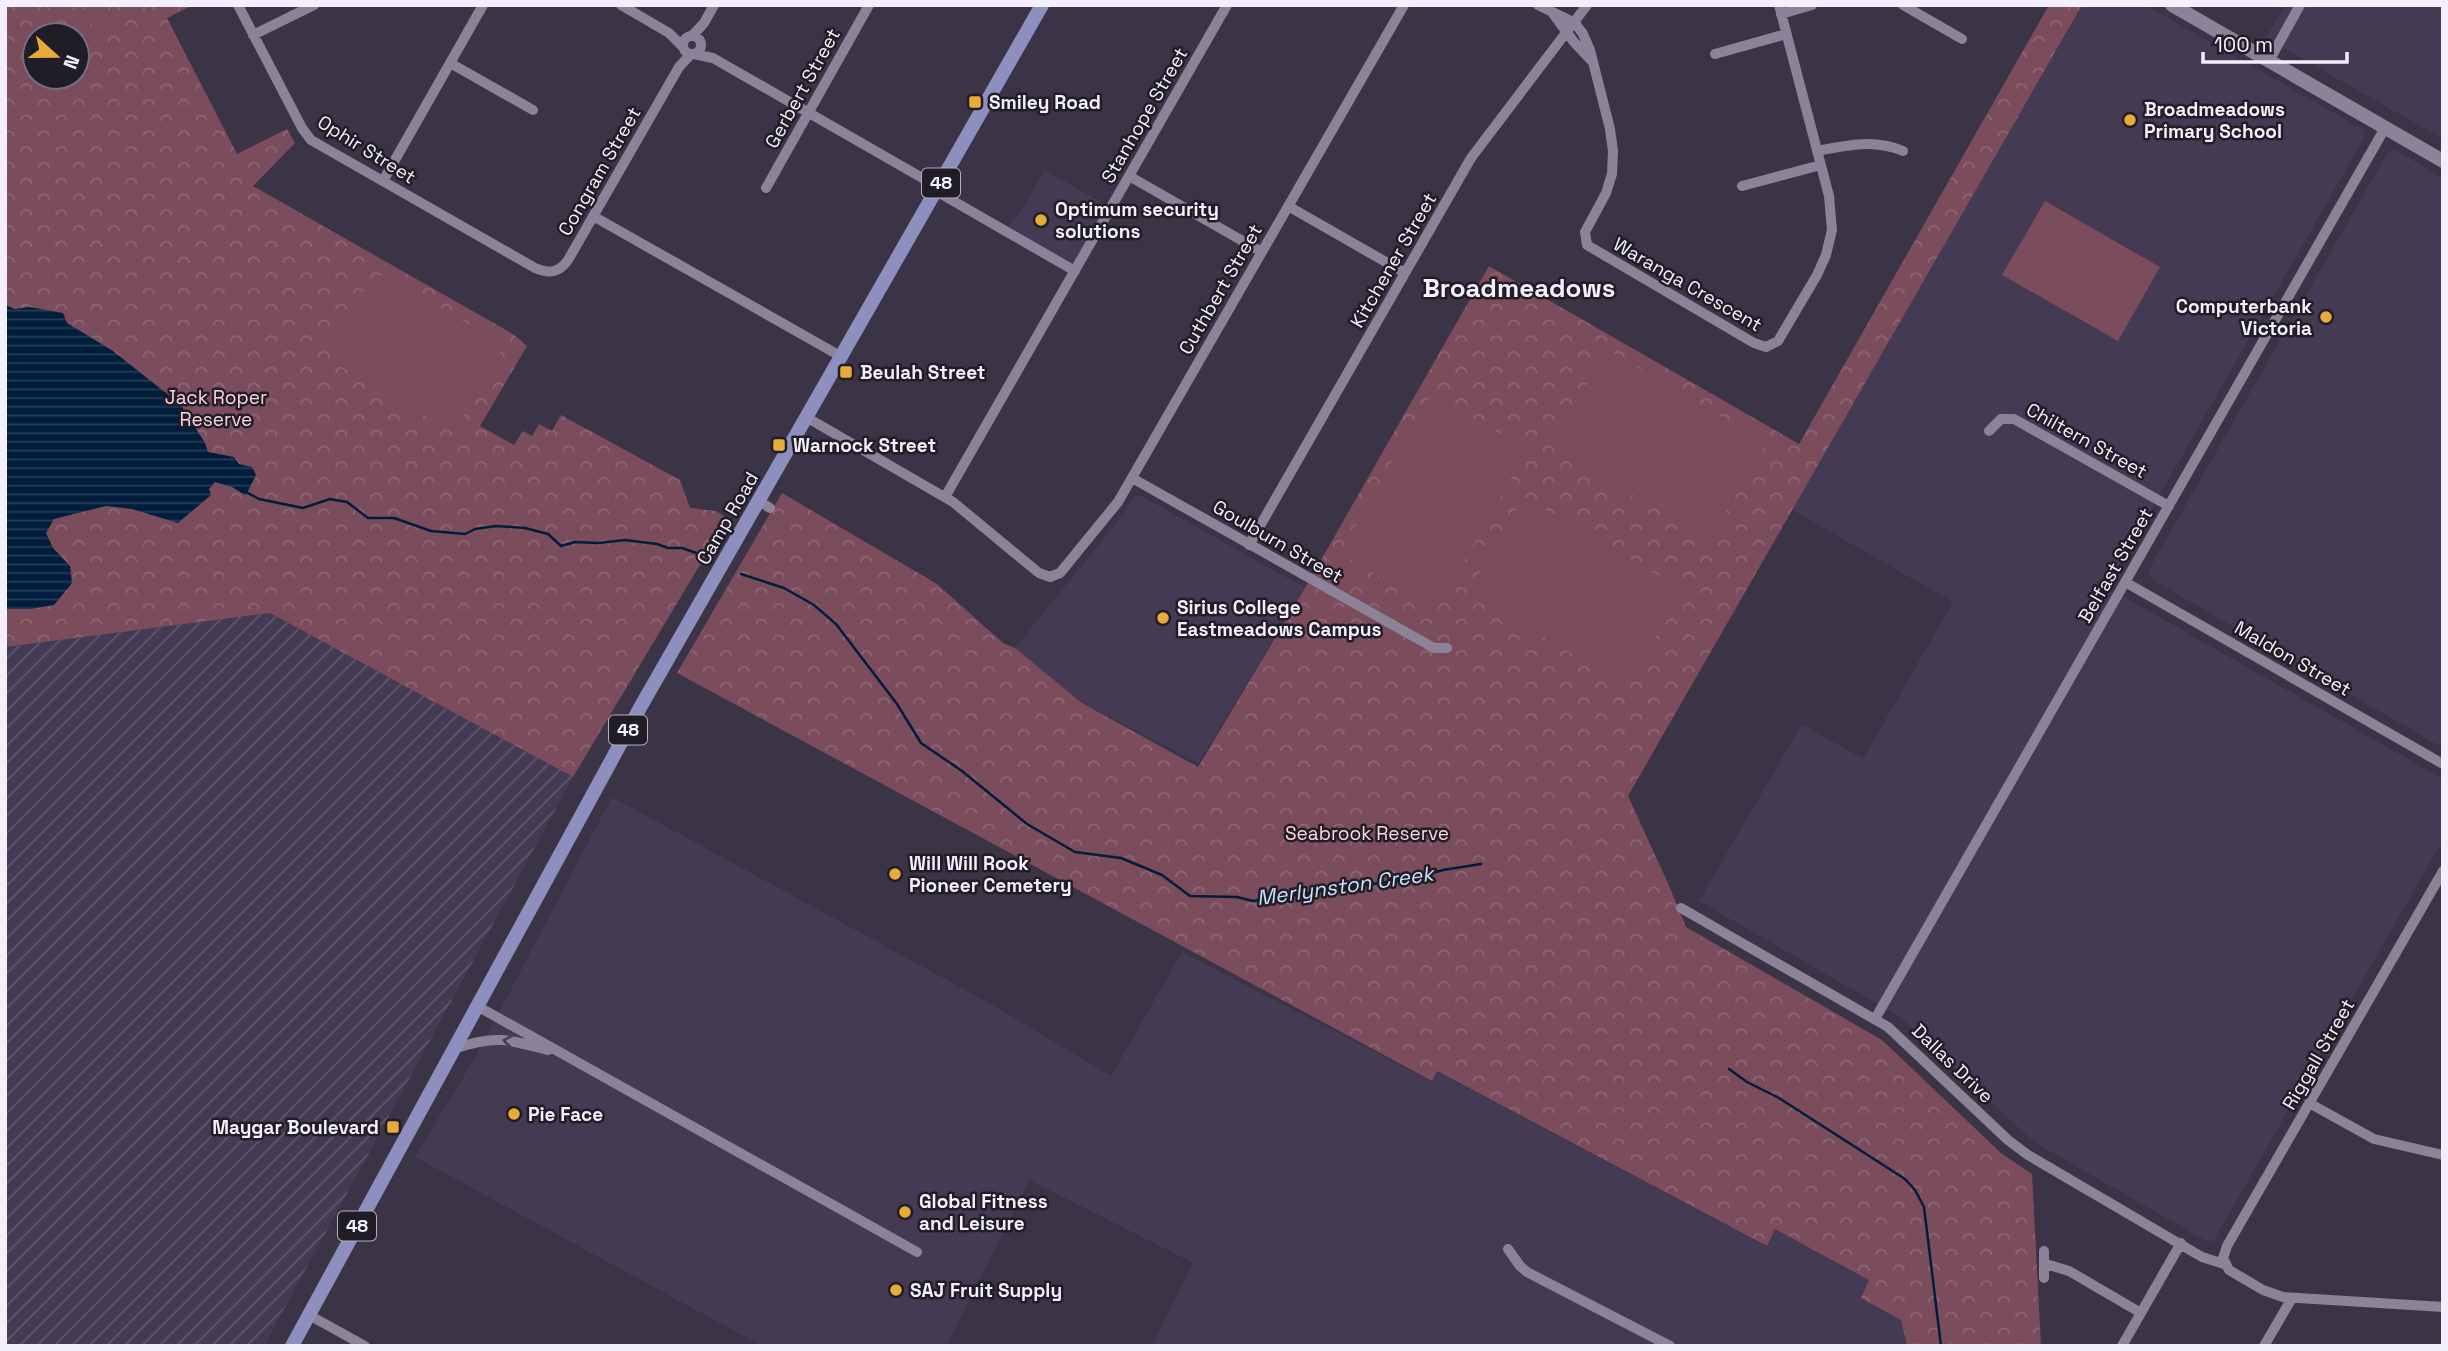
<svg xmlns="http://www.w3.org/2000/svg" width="2448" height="1351" font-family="'Space Grotesk',sans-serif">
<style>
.built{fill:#453a53}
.industrial{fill:url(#industrial-furrows)}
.forest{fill:url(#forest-crowns);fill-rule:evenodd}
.garden{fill:#7b4c5c}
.water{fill:url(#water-rules)}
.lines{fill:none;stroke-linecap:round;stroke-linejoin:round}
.stream{stroke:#001d3b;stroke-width:2.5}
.street{stroke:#8c8399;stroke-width:10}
.secondary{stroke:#8c8399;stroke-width:14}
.primary{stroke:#8d8fbe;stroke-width:14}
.oneway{stroke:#46414e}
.poi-dot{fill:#e9aa38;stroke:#211d26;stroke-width:2.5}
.labels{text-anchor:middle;stroke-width:5;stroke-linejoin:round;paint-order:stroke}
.shield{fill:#211d26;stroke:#b5b0bc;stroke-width:2}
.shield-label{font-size:18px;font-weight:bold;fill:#f4effc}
.street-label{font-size:19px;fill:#f4effc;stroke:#211d26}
.poi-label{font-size:19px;font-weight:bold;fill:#f4effc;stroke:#211d26;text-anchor:start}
.park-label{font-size:19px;fill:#fcd5e1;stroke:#211d26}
.water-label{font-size:21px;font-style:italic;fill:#c9e2fe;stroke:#211d26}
.district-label{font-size:26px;font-weight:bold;fill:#f4effc;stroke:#211d26}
</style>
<defs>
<pattern id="industrial-furrows" width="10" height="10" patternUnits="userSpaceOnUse" patternTransform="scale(1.75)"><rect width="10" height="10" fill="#453a53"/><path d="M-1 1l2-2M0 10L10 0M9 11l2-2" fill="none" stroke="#60576d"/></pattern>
<pattern id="forest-crowns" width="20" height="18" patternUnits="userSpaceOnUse" patternTransform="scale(1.75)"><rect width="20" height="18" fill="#7b4c5c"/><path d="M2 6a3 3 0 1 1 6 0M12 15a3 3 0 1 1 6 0" fill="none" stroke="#8e6674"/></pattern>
<pattern id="water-rules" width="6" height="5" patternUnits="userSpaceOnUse" patternTransform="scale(1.75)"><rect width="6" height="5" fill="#001d3b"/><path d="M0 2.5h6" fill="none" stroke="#263e58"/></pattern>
</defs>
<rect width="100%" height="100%" fill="#3b3346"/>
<!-- built -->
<path class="built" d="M2082 5H2145L2364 130V138L2107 587 2443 779V840L2214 1240 2208 1242 2034 1142 1900 1017 1699 901 1802 724 1863 759 1953 602 1792 510Z
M2285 5H2443V139L2266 38Z
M2395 150 2443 178V748L2151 579 2148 571 2388 152Z
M1045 170 1111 208 1075 271 1006 232 1014 218 1018 216Z
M1140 495 1305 588 1198 763 1082 703 1015 648 1125 512 1134 497Z
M612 797 991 1004 1111 1076 1182 952 1431 1081 1437 1072 1766 1246 1775 1229 1869 1280 1861 1298 1901 1320 1907 1346H1152L1193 1263 1030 1180 946 1346H762L413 1156 418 1152 476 1056Z"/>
<!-- industrial -->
<path class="industrial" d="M270 613 573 777 264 1346H5V647Z"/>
<!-- forest -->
<path class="forest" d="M5 5H193L167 18 237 154 287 129 295 143 253 186 513 334 527 346 480 426 514 445 523 431 532 436 539 424 552 431 561 415 680 480 690 508 716 511 724 516 725 523 573 777 270 613 5 647ZM35 35H77V77H35Z
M2049 5H2082L1628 796 1667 881 1686 927 1882 1040 2002 1154 2032 1174 2041 1346H1907L1901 1320 1861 1298 1869 1280 1775 1229 1767 1246 1437 1071 1432 1081 677 673 782 493 937 584 1003 643 1015 648 1082 703 1198 767 1305 588 1489 266 1799 444Z"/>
<!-- garden -->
<path class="garden" d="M97 8 110 12 125 27 104 35 97 33 89 21 86 9Z
M2045 201 2160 267 2118 341 2002 275Z
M377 275 386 276 496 340 501 348 498 357 459 422 452 426H444L335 363 331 356V347L371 278Z
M1607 350 1766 443 1710 540 1551 447Z
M1431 394 1528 449 1437 609 1340 554Z
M1524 497 1683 590 1627 686 1468 593Z"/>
<!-- water -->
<path class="water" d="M5 305 15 309 29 307 63 313 67 323 113 351 181 405 205 443 208 452 234 457 239 464 252 467 256 475 247 493 245 495 232 487 215 482 209 489 211 495 178 523 132 509 106 506 54 519 46 533 53 548 70 566 72 583 54 605 31 609H5Z"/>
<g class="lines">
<!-- stream -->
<path class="stream" d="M246 492 259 499 303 508 330 499 347 502 368 518H394L431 531 465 534 475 529 496 526 525 528 548 534 561 546 575 542 599 543 625 540 657 544 668 548H682L702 555
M741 574 784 588 814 605 836 624 897 704 921 743 962 771 1027 824 1075 852 1121 858 1162 875 1190 896 1237 897 1253 901 1415 878 1443 870 1481 864
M1729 1069 1747 1082 1779 1098 1905 1179 1915 1190 1924 1207 1941 1346"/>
<!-- street -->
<path class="street" d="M238 5 302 128 311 140 535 268C549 274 559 273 568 260L679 67 691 54
M621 5 669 33 683 47
M1538 5 1575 23 1583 34 1590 50 1610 129 1613 151 1612 174 1606 193 1585 232 1587 245 1754 343 1766 347 1778 341 1817 275 1826 255 1832 230 1829 196 1779 5
M1903 5 1962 39
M1781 14 1812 5
M1554 15 1574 42 1591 60
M253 35 314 5
M683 45a9 9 0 1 1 18 0a9 9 0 1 1-18 0Z
M692 36 704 23 714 5
M694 54 713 58 938 187
M1715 54 1786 34
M2269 61 2300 5
M450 63 533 110
M1817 151C1847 145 1874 139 1903 151
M1129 176 1262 252
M383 181 483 5
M1742 186 1821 165
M766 188 869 5
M936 191 1075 271
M1288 206 1405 273
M593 216 842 357
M806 417 953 502 1039 573 1050 577 1060 573 1118 502 1404 5
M1989 431 2001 419H2014L2169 506
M1132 478 1434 648H1447
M945 497 1227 5
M759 501 770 508
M1249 545 1471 158 1587 5
M2125 582 2443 764
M2443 871 2227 1246 2223 1258 2229 1270 2263 1290 2283 1297 2443 1307
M1681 908 1888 1027 2008 1140 2028 1155 2202 1257 2224 1264
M477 1006 917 1252
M1875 1019 2385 128
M454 1049C494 1035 508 1039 548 1050
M2309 1103 2374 1139 2443 1155
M1508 1249 1520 1266 1527 1272 1670 1346
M2046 1264 2069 1271 2141 1313
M2044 1278V1251
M309 1315 365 1346
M2122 1346 2181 1243
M2264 1346 2292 1298"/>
<!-- secondary -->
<path class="secondary" d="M2172 5 2443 161"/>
<!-- primary -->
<path class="primary" d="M292 1346 641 706 1042 5"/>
</g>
<!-- one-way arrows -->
<defs><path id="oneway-chevron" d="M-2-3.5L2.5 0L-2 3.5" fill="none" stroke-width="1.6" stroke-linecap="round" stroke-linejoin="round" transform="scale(1.75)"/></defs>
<use class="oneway" href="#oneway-chevron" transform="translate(508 1041) rotate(-172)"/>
<!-- markers -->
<g class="poi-dot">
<rect x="968" y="95" width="14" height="14" rx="3.5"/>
<circle cx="2130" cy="120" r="7"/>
<circle cx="1041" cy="220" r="7"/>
<circle cx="2326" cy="317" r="7"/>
<rect x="839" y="365" width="14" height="14" rx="3.5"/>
<rect x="772" y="438" width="14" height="14" rx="3.5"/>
<circle cx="1163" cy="618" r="7"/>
<circle cx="895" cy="874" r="7"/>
<circle cx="514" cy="1114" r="7"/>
<rect x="386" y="1120" width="14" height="14" rx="3.5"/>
<circle cx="905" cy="1212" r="7"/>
<circle cx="896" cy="1290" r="7"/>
</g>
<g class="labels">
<!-- shield labels -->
<g class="shield">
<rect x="922" y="168.5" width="38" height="29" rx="5"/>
<rect x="609" y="715.5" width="38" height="29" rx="5"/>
<rect x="338" y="1211.5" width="38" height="29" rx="5"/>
</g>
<g class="shield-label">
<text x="941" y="189">48</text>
<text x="628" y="736">48</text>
<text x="357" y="1232">48</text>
</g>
<!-- street labels -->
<g class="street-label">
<text transform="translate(802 88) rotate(-61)" y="7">Gerbert Street</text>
<text transform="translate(1144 115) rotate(-60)" y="7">Stanhope Street</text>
<text transform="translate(367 149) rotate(32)" y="7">Ophir Street</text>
<text transform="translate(599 171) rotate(-60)" y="7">Congram Street</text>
<text transform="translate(1393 260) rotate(-60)" y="7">Kitchener Street</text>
<text transform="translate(1688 284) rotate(30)" y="7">Waranga Crescent</text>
<text transform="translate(1220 289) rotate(-60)" y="7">Cuthbert Street</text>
<text transform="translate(2087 440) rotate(29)" y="7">Chiltern Street</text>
<text transform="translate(727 518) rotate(-60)" y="7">Camp Road</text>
<text transform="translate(1278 541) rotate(30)" y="7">Goulburn Street</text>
<text transform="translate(2115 565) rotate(-60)" y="7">Belfast Street</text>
<text transform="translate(2293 658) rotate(30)" y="7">Maldon Street</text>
<text transform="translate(2318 1054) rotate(-60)" y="7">Riggall Street</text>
<text transform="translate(1953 1063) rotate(44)" y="7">Dallas Drive</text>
</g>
<!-- poi labels -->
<g class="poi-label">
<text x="989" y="109">Smiley Road</text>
<text x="2144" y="116">Broadmeadows<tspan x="2144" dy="22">Primary School</tspan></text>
<text x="1055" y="216">Optimum security<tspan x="1055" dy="22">solutions</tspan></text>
<text x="2312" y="313" text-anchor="end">Computerbank<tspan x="2312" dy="22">Victoria</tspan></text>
<text x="860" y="379">Beulah Street</text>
<text x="793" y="452">Warnock Street</text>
<text x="1177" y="614">Sirius College<tspan x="1177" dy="22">Eastmeadows Campus</tspan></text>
<text x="909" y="870">Will Will Rook<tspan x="909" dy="22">Pioneer Cemetery</tspan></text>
<text x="528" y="1121">Pie Face</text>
<text x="379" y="1134" text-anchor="end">Maygar Boulevard</text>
<text x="919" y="1208">Global Fitness<tspan x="919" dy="22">and Leisure</tspan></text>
<text x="910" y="1297">SAJ Fruit Supply</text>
</g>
<!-- park labels -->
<g class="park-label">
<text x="216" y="404">Jack Roper<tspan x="216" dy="22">Reserve</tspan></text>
<text x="1367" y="840">Seabrook Reserve</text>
</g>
<!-- water labels -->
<g class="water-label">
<text transform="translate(1345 886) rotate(-8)" y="7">Merlynston Creek</text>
</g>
<!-- district labels -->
<g class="district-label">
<text x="1519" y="297">Broadmeadows</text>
</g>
</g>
<!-- border -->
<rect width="2448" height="1351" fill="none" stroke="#f4effc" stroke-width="14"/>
<!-- north arrow -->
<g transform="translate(56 56) rotate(111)"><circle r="33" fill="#211d26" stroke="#75717c" stroke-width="2"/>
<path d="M0-5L12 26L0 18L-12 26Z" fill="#e9aa38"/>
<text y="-10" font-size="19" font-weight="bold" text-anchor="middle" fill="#f4effc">N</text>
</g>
<!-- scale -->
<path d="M2203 52v10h144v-10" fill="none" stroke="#f4effc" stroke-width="3.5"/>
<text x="2214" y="52" font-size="21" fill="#f4effc" stroke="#211d26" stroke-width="5" paint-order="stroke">100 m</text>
</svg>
